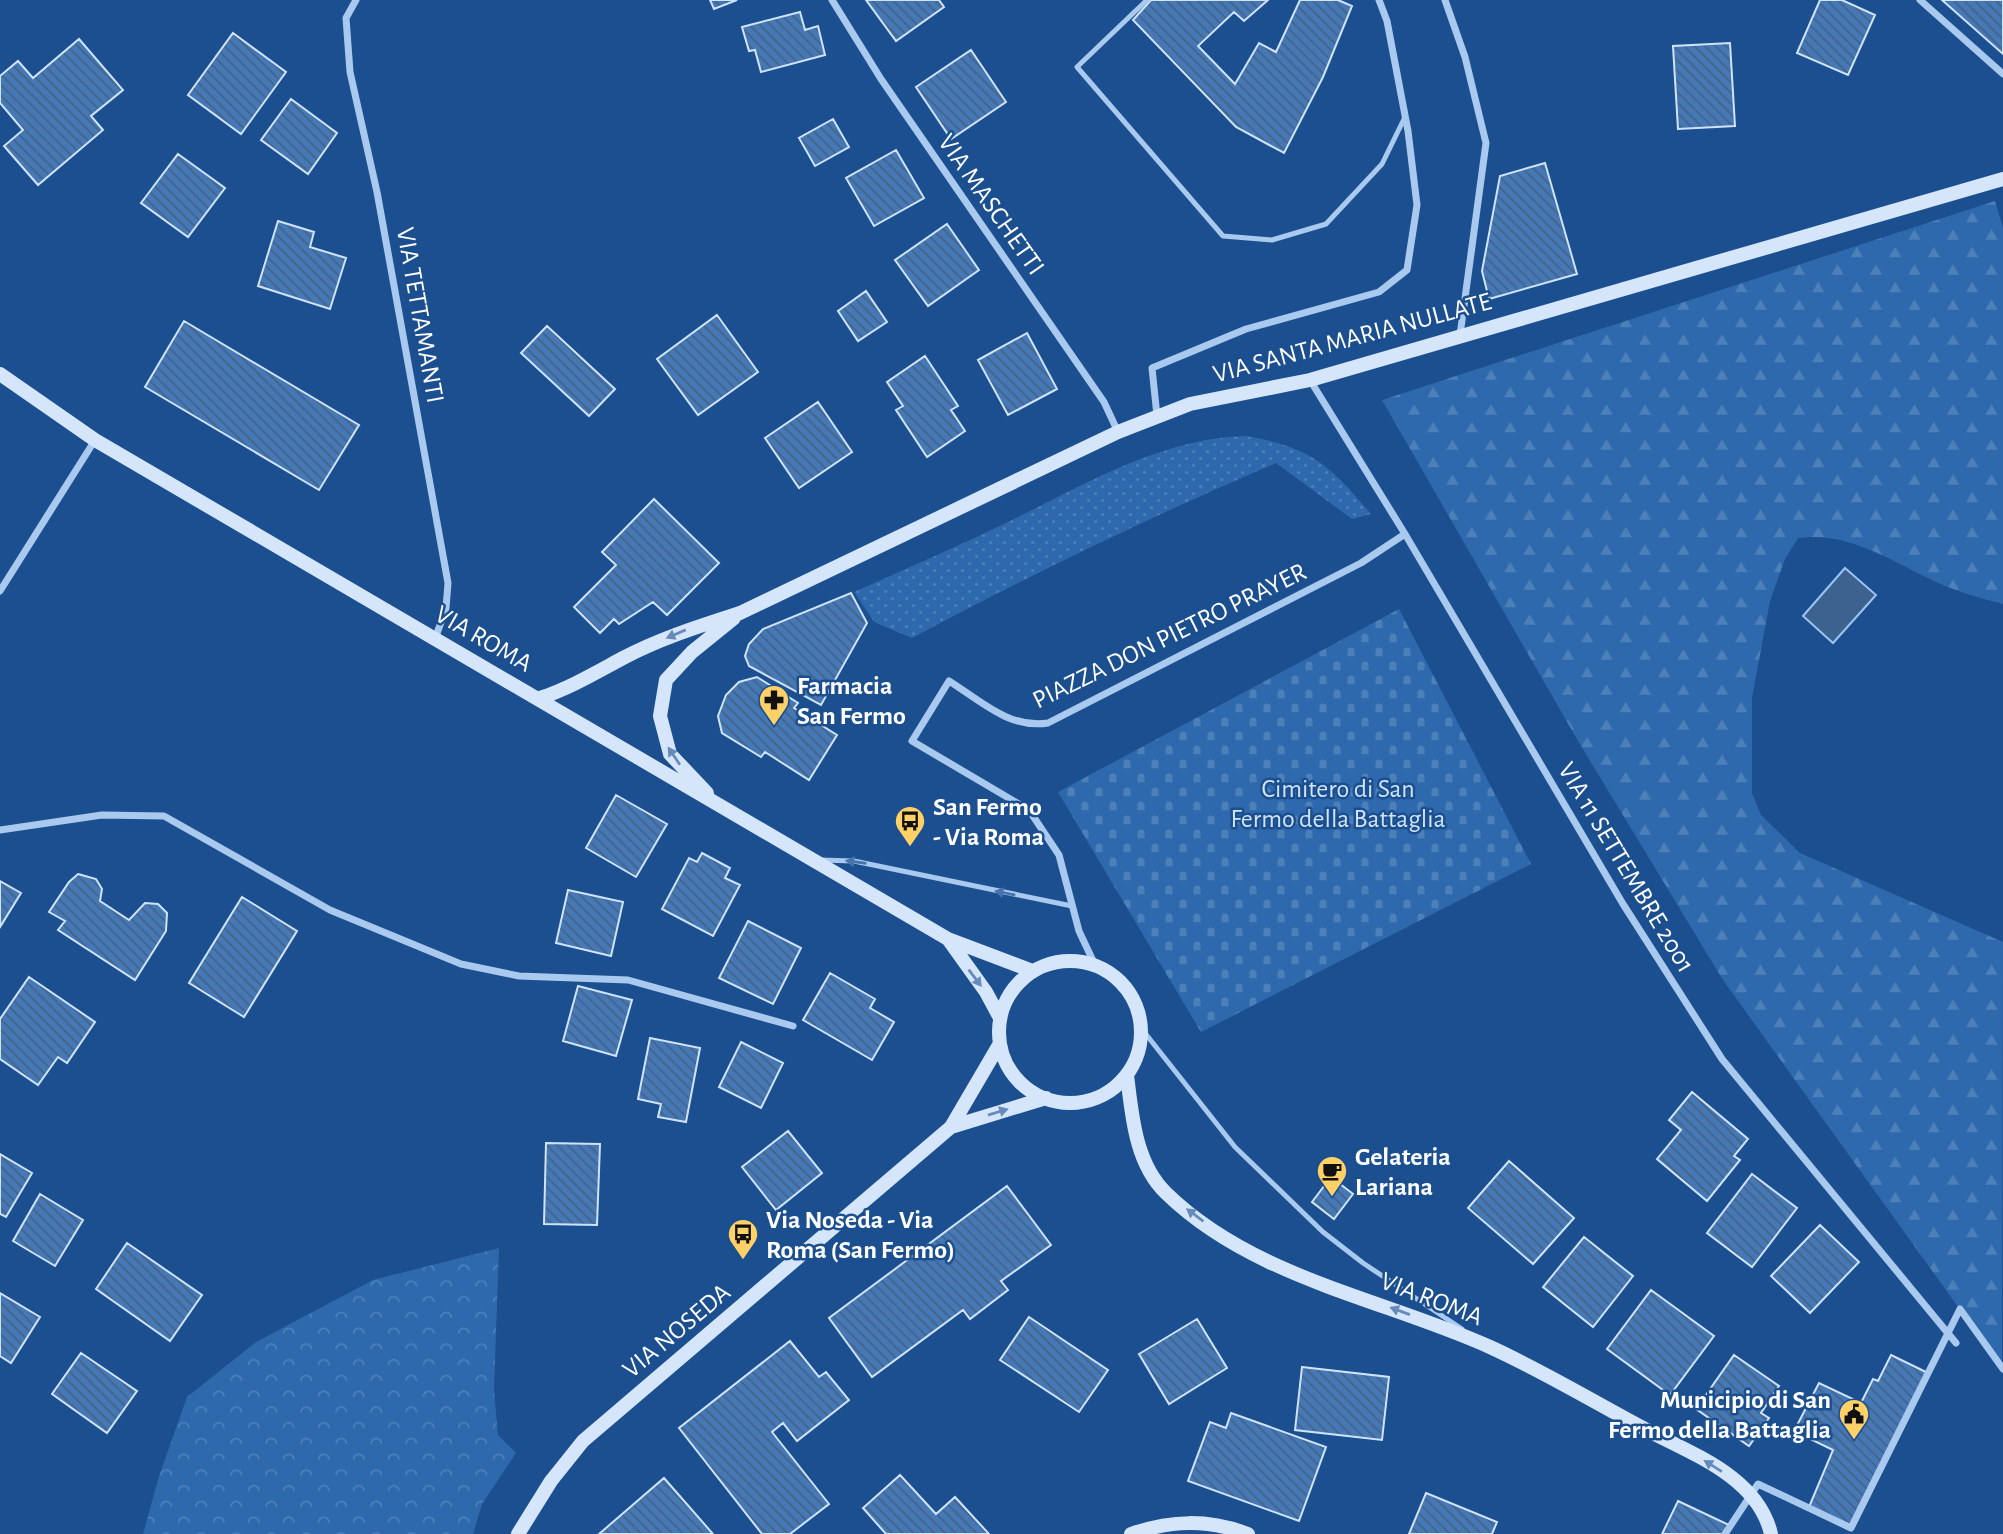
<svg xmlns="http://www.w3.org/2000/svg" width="2003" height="1534" font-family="'Alegreya Sans',sans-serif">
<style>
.grass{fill:url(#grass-dots)}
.forest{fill:url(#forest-firs)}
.cemetery{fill:url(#cemetery-stones)}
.park{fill:url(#park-crowns)}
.water{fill:#3c6290;stroke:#9cc4f0;stroke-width:2}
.building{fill:url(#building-back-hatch);stroke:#cfe3fa;stroke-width:2}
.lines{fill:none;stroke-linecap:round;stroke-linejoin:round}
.lane{stroke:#a9c9ee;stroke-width:5}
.street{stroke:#a9c9ee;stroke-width:7}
.secondary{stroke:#d6e6fa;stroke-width:14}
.oneway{fill:#668bba}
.oneway2{fill:#4674ac}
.labels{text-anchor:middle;stroke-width:5;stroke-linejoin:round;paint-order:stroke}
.street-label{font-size:26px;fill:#fff;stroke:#1b4f8f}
.poi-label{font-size:26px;font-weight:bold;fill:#fff;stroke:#1b4f8f;text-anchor:start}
.park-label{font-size:26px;fill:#cfe3fa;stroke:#1b4f8f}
</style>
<defs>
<pattern id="grass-dots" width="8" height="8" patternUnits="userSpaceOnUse" patternTransform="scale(1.75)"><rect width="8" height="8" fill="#2e69ad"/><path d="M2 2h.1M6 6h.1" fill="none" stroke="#4d80b9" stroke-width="1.8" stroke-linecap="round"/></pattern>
<pattern id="forest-firs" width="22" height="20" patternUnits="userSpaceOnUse" patternTransform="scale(1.75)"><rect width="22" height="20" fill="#2e69ad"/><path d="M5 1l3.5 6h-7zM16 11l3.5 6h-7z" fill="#4d80b9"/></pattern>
<pattern id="cemetery-stones" width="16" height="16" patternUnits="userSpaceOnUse" patternTransform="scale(1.75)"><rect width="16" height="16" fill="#2e69ad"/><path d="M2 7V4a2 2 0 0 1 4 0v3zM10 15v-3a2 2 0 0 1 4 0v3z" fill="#4d80b9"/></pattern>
<pattern id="park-crowns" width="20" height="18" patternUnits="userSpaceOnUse" patternTransform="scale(1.75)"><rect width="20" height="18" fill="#2e69ad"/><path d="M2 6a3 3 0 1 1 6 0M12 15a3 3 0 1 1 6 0" fill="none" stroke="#4d80b9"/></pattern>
<pattern id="building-back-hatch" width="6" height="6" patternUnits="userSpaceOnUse" patternTransform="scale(1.75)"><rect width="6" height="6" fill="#4478b7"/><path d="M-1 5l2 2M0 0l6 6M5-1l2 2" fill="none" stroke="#486282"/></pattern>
</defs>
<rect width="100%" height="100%" fill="#1b4f8f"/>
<!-- grass -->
<path class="grass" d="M1246 436C1311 447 1330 465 1371 514L1352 519 1276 463C1152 516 1030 575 912 638L874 622 854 592C905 569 956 547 1006 523 1082 486 1160 438 1246 436Z"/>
<!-- forest -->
<path class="forest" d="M1995 201 2003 228V604C1980 598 1958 592 1936 582 1893 562 1849 531 1798 538L1785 559 1770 601 1752 698V793L1761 815 1800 853 2003 942 2002 1368 1723 980 1578 741 1382 400Z"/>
<!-- cemetery -->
<path class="cemetery" d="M1399 609 1531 864 1201 1032 1058 792Z"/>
<!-- park -->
<path class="park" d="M499 1248 494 1390 498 1435 516 1453 482 1504 473 1534H143L159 1476 187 1397 256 1342 373 1280Z"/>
<!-- water -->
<path class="water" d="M1845 568 1876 595 1833 643 1803 616Z"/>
<!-- building -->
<path class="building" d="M710 0H737L714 9Z
M866 0H939L944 7 896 41Z
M1151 0H1268L1244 21 1234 12 1198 46 1235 84 1259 43 1276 52 1300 0H1338L1352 6 1323 77 1284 153 1236 127 1133 20Z
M1820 0H1842L1875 15 1848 75 1797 53Z
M1942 0H2003V54Z
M800 12 805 30 818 26 825 55 761 72 755 50 749 51 742 27Z
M233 33 286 72 241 134 188 95Z
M79 39 123 90 91 116 103 130 38 185 4 146 23 130 0 103V76L18 61 33 78Z
M1730 43 1735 126 1678 129 1673 46Z
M971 50 1006 102 951 139 916 87Z
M291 99 337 133 308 174 261 140Z
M833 119 849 147 815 166 799 138Z
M896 150 924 198 874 226 846 178Z
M178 154 225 188 188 237 141 203Z
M1545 163 1577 274 1489 299 1482 271 1500 176Z
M278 221 314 232 310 247 346 258 330 309 258 286Z
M947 224 979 270 928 306 895 260Z
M866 291 887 322 858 341 838 311Z
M717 315 758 372 698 415 657 359Z
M184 321 359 425 319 490 145 387Z
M547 326 615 389 589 416 521 353Z
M1027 333 1057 389 1008 415 978 360Z
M925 356 958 406 951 410 965 431 927 457 896 410 903 406 887 382Z
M818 402 852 452 799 488 765 438Z
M654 499 719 563 667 615 653 602 619 624 614 619 600 633 574 607 616 565 602 552Z
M851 593 867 623 821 705 749 666 745 656 749 644 763 629Z
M757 677 798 703 794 708 837 735 809 780 765 752 761 757 722 733 718 716 726 695 739 682Z
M616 795 667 824 636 877 586 848Z
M702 853 730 868 725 878 740 885 713 936 662 909 689 858 697 862Z
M78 874 96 879 102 889 100 901 129 920 145 903 158 904 167 913 166 931 135 980 58 930 65 921 49 912 69 882Z
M0 881 21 893 0 927Z
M568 890 623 902 611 956 556 943Z
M242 897 297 931 244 1017 189 983Z
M748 921 801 948 773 1004 719 978Z
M830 973 875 999 870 1008 894 1022 872 1060 803 1020Z
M29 977 95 1022 67 1063 58 1057 38 1085 0 1059V1019Z
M578 986 632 1000 616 1056 563 1041Z
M650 1038 700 1048 686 1122 658 1117 661 1104 638 1099Z
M741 1042 783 1063 761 1108 719 1087Z
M1692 1092 1748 1139 1734 1156 1740 1160 1707 1201 1657 1159 1681 1130 1669 1120Z
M788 1131 822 1173 776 1210 742 1167Z
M546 1143 600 1144 597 1225 544 1224Z
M0 1154 32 1173 6 1217 0 1214Z
M1509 1161 1574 1218 1533 1264 1468 1208Z
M1752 1174 1797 1208 1752 1267 1707 1233Z
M1331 1177 1353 1194 1334 1219 1312 1202Z
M1007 1186 1051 1245 1001 1281 1008 1290 970 1319 963 1310 872 1377 829 1318Z
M40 1194 83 1220 55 1266 13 1241Z
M1820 1225 1859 1262 1810 1313 1771 1276Z
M1584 1237 1633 1276 1593 1327 1543 1287Z
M127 1243 202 1295 170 1341 96 1289Z
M1651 1290 1714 1336 1670 1395 1607 1349Z
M0 1293 40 1317 11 1363 0 1356Z
M1029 1317 1108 1370 1079 1412 1000 1360Z
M1197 1319 1227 1368 1169 1404 1139 1354Z
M790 1341 819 1377 826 1372 849 1400 797 1441 783 1423 772 1432 829 1504 790 1534H762L679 1428Z
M81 1353 137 1391 107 1433 52 1394Z
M1734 1355 1779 1386 1761 1413 1769 1418 1749 1446 1696 1409Z
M1891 1355 1928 1373 1851 1528 1809 1507 1833 1450 1794 1431 1819 1383 1861 1403 1873 1379 1878 1381Z
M1302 1367 1389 1377 1382 1440 1295 1430Z
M1231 1413 1326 1447 1299 1521 1188 1481 1210 1422 1226 1428Z
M900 1475 936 1514 955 1497 989 1534H886L863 1508Z
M664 1478 713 1534H599Z
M1426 1493 1497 1522 1492 1534H1409Z
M1678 1501 1729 1525 1725 1534H1662Z"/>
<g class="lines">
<!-- lane -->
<path class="lane" d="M1147 0 1077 67 1223 236 1272 240 1326 224 1382 164 1405 117
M820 860 854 861 1072 906
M1141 1028 1235 1147 1323 1232 1363 1263 1462 1329"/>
<!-- street -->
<path class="street" d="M356 0 346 18 350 72 377 192 448 583 446 608 435 639
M832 0 881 79 1104 402 1118 432
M1445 0 1465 57 1486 143 1460 335
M1920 0 2003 74
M1310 380 1405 534 1623 904 1722 1059 1956 1343
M1157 416 1152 368 1246 329 1379 292 1407 270 1417 205 1408 131 1387 21 1379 0
M0 591 95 440
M0 830 102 815 164 816 330 910 461 964 519 976 628 980 793 1026
M1095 965 1079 931 1059 855 1029 810 912 741 949 681C981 701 1009 729 1048 723L1361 563 1405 534
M1725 1534 1758 1484 1851 1528 1960 1309 2003 1369"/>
<!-- secondary -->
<path class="secondary" d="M0 374 95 440 948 939 1030 970
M540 698C570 688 595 673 623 658 661 638 700 626 740 613L1118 432 1190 404 1310 380 2003 179
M707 793 670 754 660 716 666 680 692 652 734 618
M948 939 986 992 1000 1018
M999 1032a71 71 0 1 1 142 0a71 71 0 1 1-142 0Z
M1127 1075C1132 1115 1135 1163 1166 1193 1253 1278 1384 1299 1490 1347 1543 1371 1594 1402 1645 1429 1692 1454 1758 1477 1771 1534
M951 1127 1046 1098
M518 1534 551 1481 583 1441 951 1127 999 1045
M1131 1534C1171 1520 1208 1519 1248 1534"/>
</g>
<!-- one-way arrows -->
<defs><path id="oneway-solid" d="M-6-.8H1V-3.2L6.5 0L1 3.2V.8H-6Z" transform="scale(1.75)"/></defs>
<g class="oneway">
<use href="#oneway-solid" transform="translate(676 634) rotate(157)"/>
<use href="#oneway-solid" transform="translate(674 756) rotate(-124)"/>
<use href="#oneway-solid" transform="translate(975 978) rotate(53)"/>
<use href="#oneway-solid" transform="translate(998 1112) rotate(-17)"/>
<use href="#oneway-solid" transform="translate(1195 1215) rotate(-143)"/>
<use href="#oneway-solid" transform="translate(1400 1311) rotate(-160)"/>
<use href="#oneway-solid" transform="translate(1713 1466) rotate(-148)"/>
</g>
<g class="oneway2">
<use href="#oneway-solid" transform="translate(856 862) rotate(-172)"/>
<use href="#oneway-solid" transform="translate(1005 893) rotate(-168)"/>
</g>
<!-- icons -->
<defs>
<g id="pharmacy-pin" transform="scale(1.575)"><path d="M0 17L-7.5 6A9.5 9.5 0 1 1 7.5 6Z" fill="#ffd166" stroke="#1b4f8f"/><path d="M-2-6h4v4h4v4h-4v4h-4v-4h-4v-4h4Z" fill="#111"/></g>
<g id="bus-pin" transform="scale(1.575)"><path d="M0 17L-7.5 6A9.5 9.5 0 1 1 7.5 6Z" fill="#ffd166" stroke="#1b4f8f"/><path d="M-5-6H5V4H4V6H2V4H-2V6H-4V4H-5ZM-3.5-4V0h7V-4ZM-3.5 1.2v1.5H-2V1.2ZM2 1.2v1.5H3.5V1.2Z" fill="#111"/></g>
<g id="cafe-pin" transform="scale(1.575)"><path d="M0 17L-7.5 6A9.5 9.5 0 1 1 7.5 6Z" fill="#ffd166" stroke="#1b4f8f"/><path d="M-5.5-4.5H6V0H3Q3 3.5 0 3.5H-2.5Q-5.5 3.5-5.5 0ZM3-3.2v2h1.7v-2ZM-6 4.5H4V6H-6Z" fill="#111"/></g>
<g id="civic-pin" transform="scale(1.575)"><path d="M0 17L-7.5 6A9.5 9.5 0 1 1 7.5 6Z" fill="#ffd166" stroke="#1b4f8f"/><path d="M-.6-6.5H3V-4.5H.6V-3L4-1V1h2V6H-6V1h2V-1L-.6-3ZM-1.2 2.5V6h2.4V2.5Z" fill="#111"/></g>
</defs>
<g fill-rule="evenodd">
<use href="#pharmacy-pin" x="774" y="700"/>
<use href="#bus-pin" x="910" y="821"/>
<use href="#cafe-pin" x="1332" y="1171"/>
<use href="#bus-pin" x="743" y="1234"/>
<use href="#civic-pin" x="1854" y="1414"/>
</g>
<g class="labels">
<!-- street labels -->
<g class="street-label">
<text transform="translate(992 204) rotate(55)" y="9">VIA MASCHETTI</text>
<text transform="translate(421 315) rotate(80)" y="9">VIA TETTAMANTI</text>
<text transform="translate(1352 337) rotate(-15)" y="9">VIA SANTA MARIA NULLATE</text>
<text transform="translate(1169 635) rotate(-26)" y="9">PIAZZA DON PIETRO PRAYER</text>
<text transform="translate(484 638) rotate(30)" y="9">VIA ROMA</text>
<text transform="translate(1627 867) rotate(59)" y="9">VIA 11 SETTEMBRE 2001</text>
<text transform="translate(1432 1298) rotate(21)" y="9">VIA ROMA</text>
<text transform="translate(676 1330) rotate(-40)" y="9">VIA NOSEDA</text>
</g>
<!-- poi labels -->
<g class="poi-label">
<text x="797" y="694">Farmacia<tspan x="797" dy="30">San Fermo</tspan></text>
<text x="933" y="815">San Fermo<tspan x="933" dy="30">- Via Roma</tspan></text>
<text x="1355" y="1165">Gelateria<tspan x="1355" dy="30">Lariana</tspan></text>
<text x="766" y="1228">Via Noseda - Via<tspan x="766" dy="30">Roma (San Fermo)</tspan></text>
<text x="1831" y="1408" text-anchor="end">Municipio di San<tspan x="1831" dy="30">Fermo della Battaglia</tspan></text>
</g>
<!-- park labels -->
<g class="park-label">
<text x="1338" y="797">Cimitero di San<tspan x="1338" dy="30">Fermo della Battaglia</tspan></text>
</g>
</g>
</svg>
